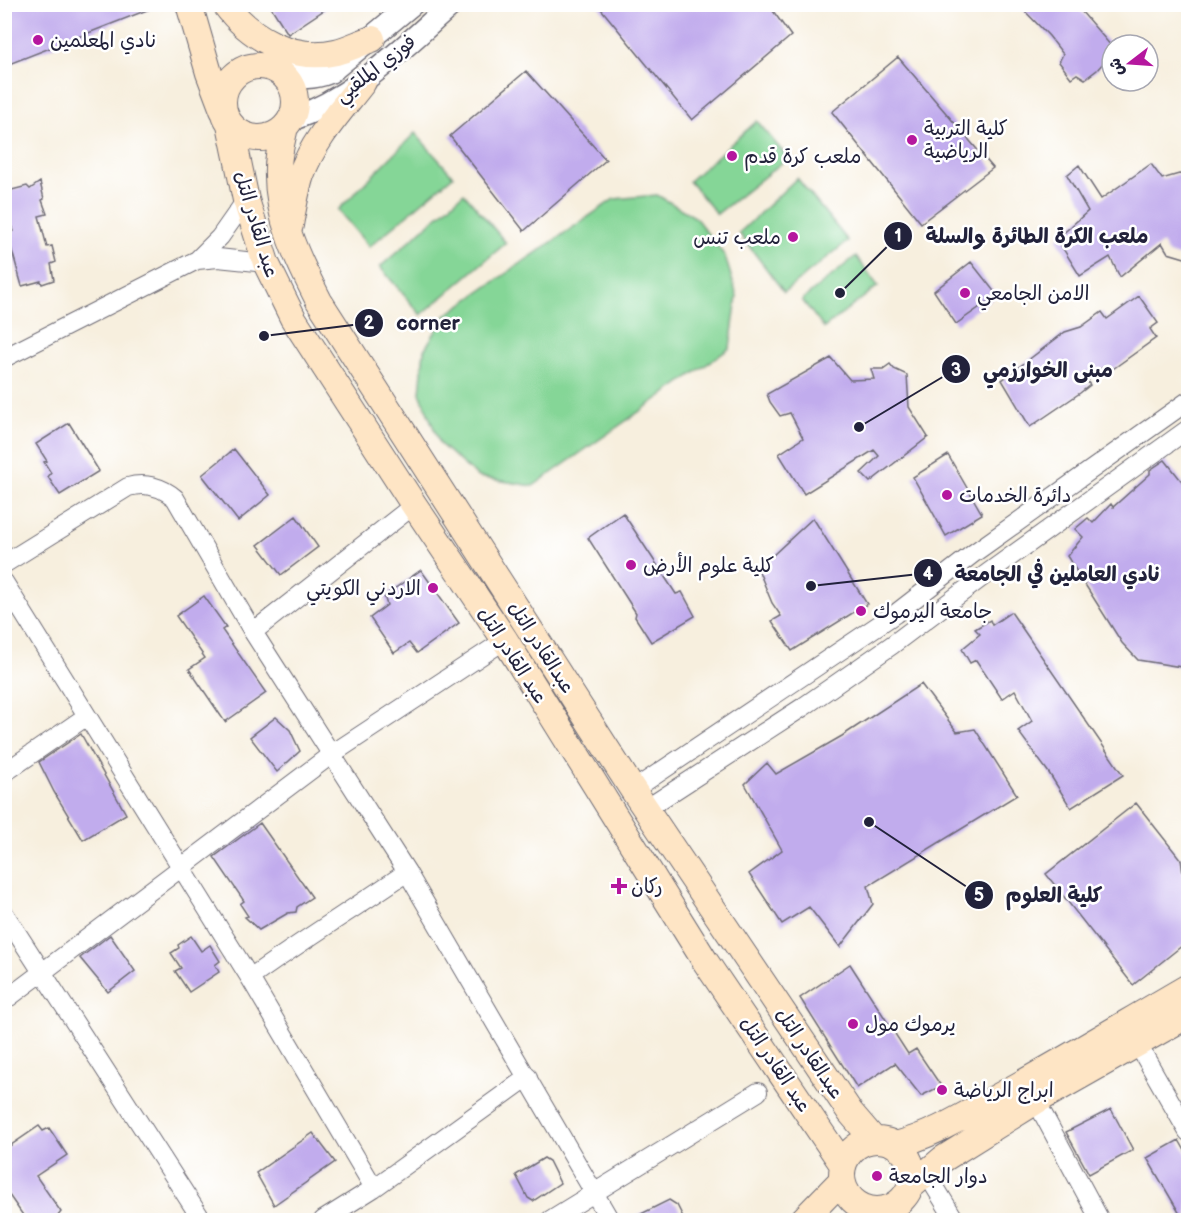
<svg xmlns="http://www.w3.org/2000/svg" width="1193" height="1225" font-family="'Balsamiq Sans','Playpen Sans Arabic',sans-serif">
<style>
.green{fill:#85d697;stroke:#547c69;stroke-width:1.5}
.building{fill:#c1aced}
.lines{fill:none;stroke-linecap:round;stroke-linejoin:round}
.minor-casing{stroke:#6d6a74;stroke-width:20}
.tertiary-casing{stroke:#6d6a74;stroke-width:25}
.secondary-casing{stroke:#6d6a74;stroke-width:28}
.minor{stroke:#fff;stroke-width:18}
.tertiary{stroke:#fff;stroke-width:22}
.secondary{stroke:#fee5c5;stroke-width:26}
.poi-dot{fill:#b5179e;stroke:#fff;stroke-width:2}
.labels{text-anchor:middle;stroke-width:5;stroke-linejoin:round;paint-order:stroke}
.poi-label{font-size:20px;fill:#22223b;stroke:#fff;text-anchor:start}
.street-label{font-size:20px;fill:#22223b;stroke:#fff}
.leader{fill:none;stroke:#22223b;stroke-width:2}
.callout-dot{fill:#22223b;stroke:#fff;stroke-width:2}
.mark-label{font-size:18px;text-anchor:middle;font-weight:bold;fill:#fff}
.callout-label{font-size:21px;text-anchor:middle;font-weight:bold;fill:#22223b;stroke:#fff;stroke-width:5;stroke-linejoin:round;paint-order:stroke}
</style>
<rect width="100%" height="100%" fill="#fff"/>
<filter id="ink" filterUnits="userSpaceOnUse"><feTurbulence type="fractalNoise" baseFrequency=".0167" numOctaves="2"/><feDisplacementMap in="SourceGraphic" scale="12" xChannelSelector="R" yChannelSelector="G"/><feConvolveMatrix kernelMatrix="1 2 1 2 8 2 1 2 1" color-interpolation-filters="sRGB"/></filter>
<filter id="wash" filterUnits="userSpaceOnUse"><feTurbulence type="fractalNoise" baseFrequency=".008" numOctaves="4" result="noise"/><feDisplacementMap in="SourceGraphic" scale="24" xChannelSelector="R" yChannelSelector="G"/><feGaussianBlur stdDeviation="1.35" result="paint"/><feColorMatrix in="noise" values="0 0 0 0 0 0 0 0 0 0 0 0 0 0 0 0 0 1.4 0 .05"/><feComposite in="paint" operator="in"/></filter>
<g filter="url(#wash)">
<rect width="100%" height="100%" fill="#f7efde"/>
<!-- green -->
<path class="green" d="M757 121 788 158 717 214 689 181Z
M415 133 453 176 369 247 338 210Z
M797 178 848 241 784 292 739 233Z
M464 193 506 243 421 315 380 267Z
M657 195 695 217 725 256 737 296 730 348 533 486 478 477 440 444 420 393 424 350 446 315 614 199Z
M856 256 878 286 824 328 802 300Z"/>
<g id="blocks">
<!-- building -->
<path class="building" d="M4 4H160V5L4 66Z
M269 4H333L288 34Z
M597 4H768L791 36 692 120Z
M1018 4H1075L1112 47V53L1097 70 1085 79 1077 74 1071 78 1059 62 1063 54 1049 36Z
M898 57 993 168 921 223 832 112Z
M526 71 606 160 524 231 450 136Z
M1151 164 1162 179 1179 174 1188 175V259L1168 253 1162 243 1120 277 1110 257 1080 276 1057 239 1088 211 1067 175 1079 165 1101 199Z
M40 182 44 199 42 200 47 214 39 216 47 247 52 246 56 262 51 264 54 280 42 284 41 281 22 286 7 233 14 231 4 204V192L27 186 30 189Z
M971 262 997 295 956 324 934 291Z
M1139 296 1158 323 1150 329 1156 338 1110 371 1102 368 1087 381 1090 385 1080 393 1030 427 1002 380 1065 332 1081 327 1102 312 1107 319Z
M831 358 850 380 874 379 871 369H883L890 364 894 369 907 375 909 407 928 437 870 482 861 473 879 456 874 450 804 494 779 454 803 438 790 413 780 416 770 402 767 394Z
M69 423 99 471 60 495 48 477 51 473 44 462 47 461 36 444Z
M234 449 270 495 238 521 202 475Z
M948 455 982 514 946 536 913 477Z
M1165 460 1188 489V668L1138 660 1122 643 1067 556 1083 537 1075 529 1088 518 1093 523 1111 504 1113 507 1150 474V470Z
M623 513 676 594 682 592 695 616 651 642 635 617 636 613 588 538Z
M296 516 318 547 281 575 258 545Z
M813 518 867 604 792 651 772 621 781 616 772 603 758 569Z
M421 570 459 623 417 653 409 643 394 653 370 618 387 605 384 596Z
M204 596 226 627 222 630 266 693 225 722 189 669 205 658 176 616Z
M1011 612 1123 775 1071 808 1049 773 1018 731 1032 721 1015 690 1002 699 976 660 970 663 962 649 980 634 975 629 990 620 992 625Z
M921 684 957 732 975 729 1017 795 868 886 873 904 840 947 809 907 782 924 749 874 782 850 745 784 767 763 776 774 842 736Z
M276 717 290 730 300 751 277 772 250 737Z
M81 734 126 814 83 840 54 792 39 762Z
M1136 803 1181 860 1188 907V941L1133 985 1046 874Z
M260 823 312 897 297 907 296 912 288 913 259 930 245 917 248 916 240 904 244 901 214 857Z
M110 935 135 971 108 992 80 958Z
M191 936 201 951 210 945 220 961 215 965 219 972 189 992 175 971 181 968 171 953 179 948 178 945Z
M850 964 908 1054 916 1049 941 1086 921 1096 895 1063 857 1088 800 998Z
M1111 1109 1133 1150 1089 1174 1066 1132Z
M39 1126 43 1131 49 1128 67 1155 36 1176 61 1212 54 1221H27L4 1188V1150Z
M313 1133 335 1162 274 1205 256 1173Z
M1179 1140 1188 1156V1221H1184L1147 1158Z
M544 1158 549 1161 560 1183 533 1201 528 1198 516 1175Z
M669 1200 677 1205 685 1221H627Z"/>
</g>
</g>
<g filter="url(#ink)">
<use href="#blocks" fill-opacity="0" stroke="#6d6a74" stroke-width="1.5"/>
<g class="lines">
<!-- minor casing -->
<g class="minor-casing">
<path id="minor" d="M197 260 218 258 266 263
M4 358 197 260 220 237 246 200
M4 564 128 487C145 482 162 487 175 498L253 632 407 872 610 1220
M4 582 250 978 374 1188
M253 632 414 505
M4 773 87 716
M633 790 895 614 974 553 1188 401
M646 809 803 707 892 645 989 572 1188 429
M4 913 202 1220
M250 978C301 941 355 908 407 872
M4 1001 332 754 505 640
M1137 1043 1188 1132
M1036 1101 1100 1220
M927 1174 955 1220
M323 1220 374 1188 528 1077
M550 1220 758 1092"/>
</g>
<!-- tertiary casing -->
<g class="tertiary-casing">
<path id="tertiary" d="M280 72C301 77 310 80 330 72L412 4
M290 120C355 98 401 49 452 4"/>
</g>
<!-- secondary casing -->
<g class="secondary-casing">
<path id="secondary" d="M189 4 209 73 223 110
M225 4C250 38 293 62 336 52 348 49 360 43 372 39
M223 102a36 36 0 1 1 72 0a36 36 0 1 1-72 0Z
M230 124 246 200 266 263 293 318 414 505 505 640 705 961 843 1165
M285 127C282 140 278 155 278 168 276 216 298 260 319 301L633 790 850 1112 874 1140
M290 225C293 208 296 190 301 175 314 139 340 112 363 82
M842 1175a35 35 0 1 1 70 0a35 35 0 1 1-70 0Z
M895 1145C931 1136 963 1116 994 1099 1060 1063 1124 1024 1188 987
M910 1187 943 1159 1036 1101 1188 1015
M803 1220 842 1180"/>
</g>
<!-- minor -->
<use href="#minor" class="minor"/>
<!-- tertiary -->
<use href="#tertiary" class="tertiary"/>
<!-- secondary -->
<use href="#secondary" class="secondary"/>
</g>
</g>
<!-- markers -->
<g class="poi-dot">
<circle cx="38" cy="40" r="6"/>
<circle cx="912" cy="140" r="6"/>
<circle cx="732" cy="156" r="6"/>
<circle cx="793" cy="237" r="6"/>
<circle cx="965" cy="293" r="6"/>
<circle cx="947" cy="495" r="6"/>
<circle cx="631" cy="565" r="6"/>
<circle cx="433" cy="588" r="6"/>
<circle cx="861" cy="611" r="6"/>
<path d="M616 877h6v6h6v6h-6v6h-6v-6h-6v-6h6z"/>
<circle cx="853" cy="1024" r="6"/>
<circle cx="942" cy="1090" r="6"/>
<circle cx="877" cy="1176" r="6"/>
</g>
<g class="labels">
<!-- poi labels -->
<g class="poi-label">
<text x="50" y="47">نادي المعلمين</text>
<text x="924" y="135">كلية التربية<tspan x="924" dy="23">الرياضية</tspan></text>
<text x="744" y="163">ملعب كرة قدم</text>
<text x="781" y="244" text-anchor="end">ملعب تنس</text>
<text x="977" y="300">الامن الجامعي</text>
<text x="959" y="502">دائرة الخدمات</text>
<text x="643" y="572">كلية علوم الأرض</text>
<text x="421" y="595" text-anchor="end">الاردني الكويتي</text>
<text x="873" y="618">جامعة اليرموك</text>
<text x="631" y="893">ركان</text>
<text x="865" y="1031">يرموك مول</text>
<text x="954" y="1097">ابراج الرياضة</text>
<text x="889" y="1183">دوار الجامعة</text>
</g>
<!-- street labels -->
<g class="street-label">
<text transform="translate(375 68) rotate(-38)" y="7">فوزي الملقيي</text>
<text transform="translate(257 224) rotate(73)" y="7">عبد القادر التل</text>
<text transform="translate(542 647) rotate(57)" y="7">عبدالقادر التل</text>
<text transform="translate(513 655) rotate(57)" y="7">عبد القادر التل</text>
<text transform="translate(810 1053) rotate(56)" y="7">عبدالقادر التل</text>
<text transform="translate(776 1064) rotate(56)" y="7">عبد القادر التل</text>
</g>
</g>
<!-- callouts -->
<path class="leader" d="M840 293L898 236M264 336L369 323M859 427L956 369M811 586L928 573M869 822L979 895"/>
<g class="callout-dot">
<circle cx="840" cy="293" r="6"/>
<circle cx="264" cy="336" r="6"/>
<circle cx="859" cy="427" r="6"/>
<circle cx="811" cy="586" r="6"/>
<circle cx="869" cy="822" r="6"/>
<circle cx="898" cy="236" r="15"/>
<circle cx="369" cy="323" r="15"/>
<circle cx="956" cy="369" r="15"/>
<circle cx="928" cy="573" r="15"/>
<circle cx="979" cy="895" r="15"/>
</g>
<g class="mark-label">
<text x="898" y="242">1</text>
<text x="369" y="329">2</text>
<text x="956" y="376">3</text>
<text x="928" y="580">4</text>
<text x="979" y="901">5</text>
</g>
<g class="callout-label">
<text x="1037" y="243">ملعب الكرة الطائرة والسلة</text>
<text x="428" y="330">corner</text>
<text x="1048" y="377">مبنى الخوارزمي</text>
<text x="1057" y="581">نادي العاملين في الجامعة</text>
<text x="1054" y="902">كلية العلوم</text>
</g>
<!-- margin -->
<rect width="1193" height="1225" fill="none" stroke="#fff" stroke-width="24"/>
<!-- north arrow -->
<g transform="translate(1130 63) rotate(253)"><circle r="28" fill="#ffffff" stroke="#a7a7b1" stroke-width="1.5"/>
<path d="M0-4.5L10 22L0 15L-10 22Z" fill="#b5179e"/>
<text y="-9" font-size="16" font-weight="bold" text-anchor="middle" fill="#22223b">ش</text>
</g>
</svg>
